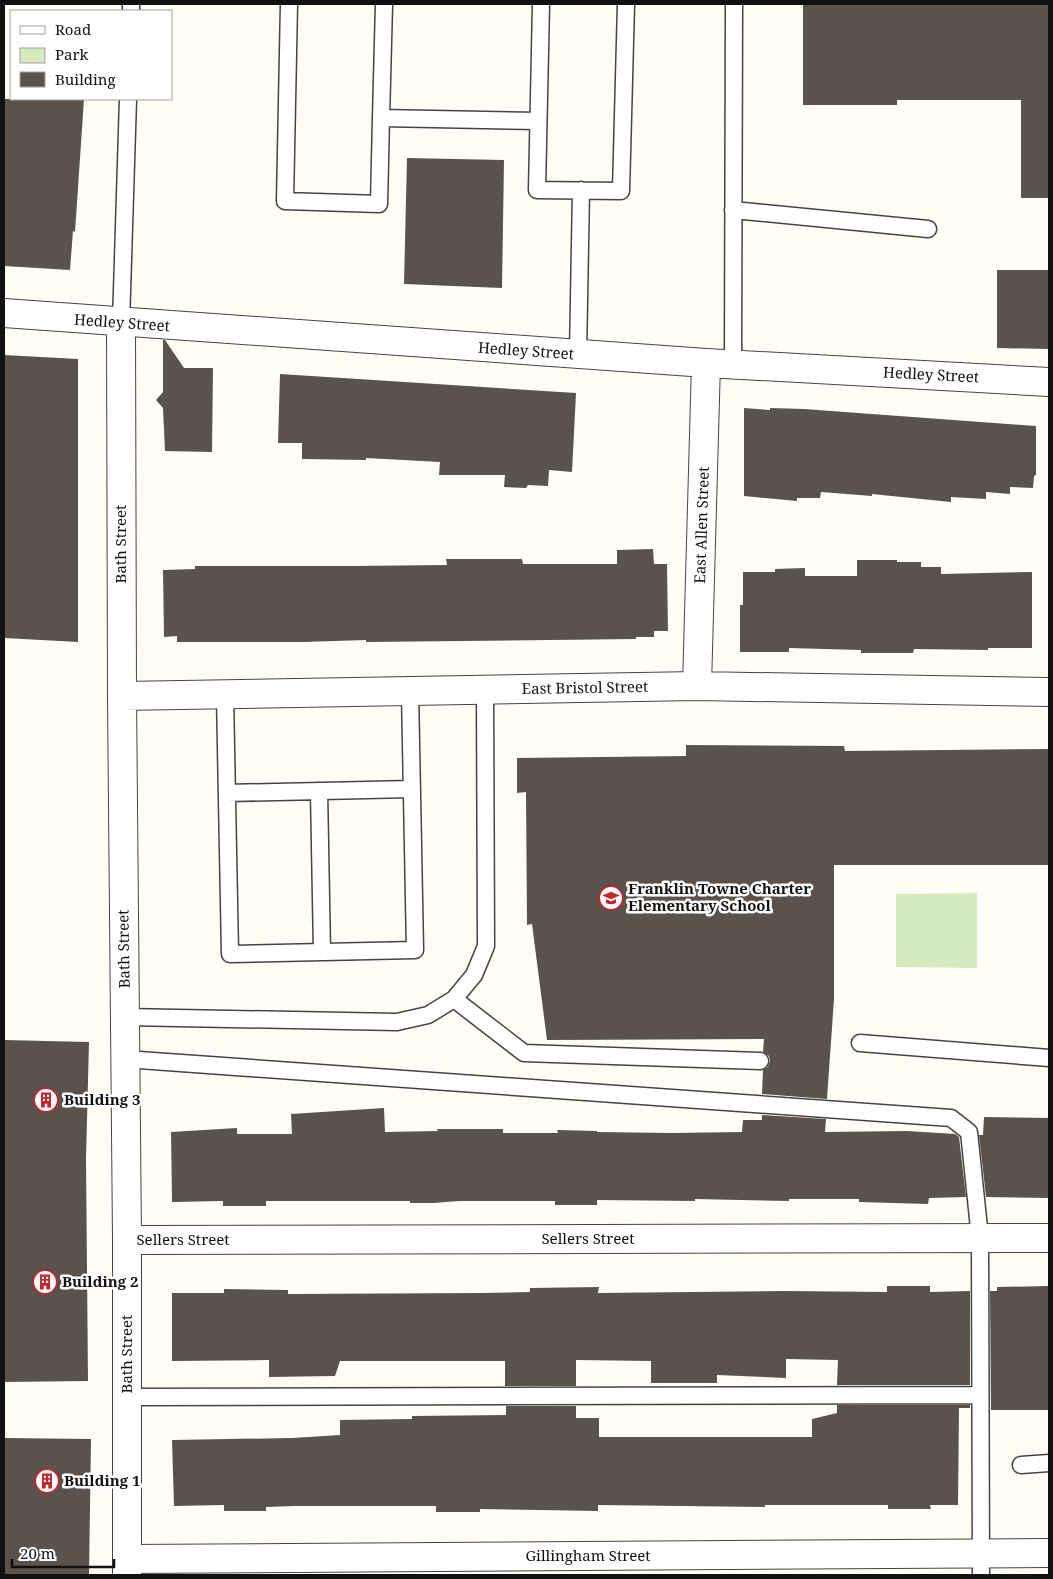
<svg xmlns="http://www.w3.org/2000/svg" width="1053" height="1579" font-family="'Noto Serif',serif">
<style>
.green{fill:#d5ebbd}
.building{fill:#5a524d}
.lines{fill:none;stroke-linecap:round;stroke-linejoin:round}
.service-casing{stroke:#444;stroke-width:19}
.minor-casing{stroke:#444;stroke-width:30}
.service{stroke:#fff;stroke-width:16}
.minor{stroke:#fff;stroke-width:28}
.labels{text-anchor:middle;stroke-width:5;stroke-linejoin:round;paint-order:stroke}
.street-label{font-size:15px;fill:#111;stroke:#fff}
.poi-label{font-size:15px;font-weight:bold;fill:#111;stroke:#fff;text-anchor:start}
</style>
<rect width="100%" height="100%" fill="#fffdf5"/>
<!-- green -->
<path class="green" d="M977 893V968L896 967V894Z"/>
<!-- building -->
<path class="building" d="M803 4H1049V198H1021V100H897V105H803Z
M4 99H84L75 232 73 231 70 270 4 266Z
M407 158 504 160 502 288 404 284Z
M997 270H1049V349L997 348Z
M163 340H165L184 368H213L212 452 165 451 163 408 156 400 163 392Z
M4 355 78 359V642L4 638Z
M280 374 576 393 572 472 549 470 548 486 528 485 526 488 504 487 505 475H439L440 462 366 458V460L302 459V443H278Z
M744 408 770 410V408L804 409 1036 426V475L1034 476 1033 488 1010 487V494L986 492V499L951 497V502L872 494V496L821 492 820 498H797V501L744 496Z
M653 549 654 564H667L668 631H654V637H636V639L366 642V640L303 642H177V636L164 637 163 570 195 569V566H352L447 565 446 559H522L523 564H617V550Z
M857 560H897V562H921V567H941V574L1032 572V648H988V650L914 649 913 653H861V650L789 648V652H740V605H743V572H775V569L805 568V576H857Z
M686 745 844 746 845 751 1049 749V865H834V999L827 1099 762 1094 763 1070 768 1067 770 1061 769 1056 763 1052 764 1039 547 1040 532 924 527 925 526 792 517 793V758L686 756Z
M4 1040 89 1042 86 1159 88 1381 4 1382Z
M384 1108 385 1132 438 1131 437 1129H503V1133H558L557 1130 597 1131V1132L673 1133 742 1132 743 1120H762V1115L826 1119 825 1132 907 1131 955 1134 959 1137 966 1197 929 1198 928 1204 859 1202V1199H789V1201L695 1199V1201L597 1200V1205H555V1201H459L433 1203H410V1201H266V1206H223V1201L172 1202 171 1132 237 1128V1134H292L291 1114Z
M984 1117 1049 1118V1198L986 1197 979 1135H983Z
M887 1286H930V1292L970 1291V1385H837L838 1360 786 1359V1378L717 1375V1383H651V1361L576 1360V1386H505V1361H340L335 1376 269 1377V1360L172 1361V1293H224V1289L288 1290V1294L482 1293 530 1292V1288L599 1287 598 1293 787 1291 887 1292Z
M1049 1286V1410H991L990 1291H997V1287Z
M837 1405H970V1408H959L958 1505H930L931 1509H888V1505H765V1507L598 1505V1511L480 1509V1512H436V1506H294L266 1507V1511H224V1505L174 1506 172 1440 292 1438 340 1435V1420L412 1419V1416L506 1415V1406H576V1418H599V1437H812V1419L837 1413Z
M5 1438 91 1439 89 1575H4Z"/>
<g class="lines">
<!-- service casing -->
<g class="service-casing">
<path id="service" d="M289 4 285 201 379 204 381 118 538 121
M541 4 537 190 621 191 626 4
M131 11V4
M381 118 384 4
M733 210 928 229
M121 323 128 99
M578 355 581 190
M733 364 734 4
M225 695 230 954 415 950 410 692
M319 791 322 952
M227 793 412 789
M454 999 524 1053 760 1061
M125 1017 397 1022 428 1015 454 999 474 975 486 946 485 690
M860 1043 1049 1058
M125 1059 951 1118 969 1132 980 1238 981 1575
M127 1397 980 1395
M1021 1465 1049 1463"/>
</g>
<!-- minor casing -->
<g class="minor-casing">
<path id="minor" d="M4 313 706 363 1049 382
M121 323 122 696 127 1240V1575
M697 686 706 363
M122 696 697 686 1049 692
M127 1240 1049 1238
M127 1559 1049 1553"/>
</g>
<!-- service -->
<use href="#service" class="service"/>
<!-- minor -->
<use href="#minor" class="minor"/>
</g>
<!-- icons -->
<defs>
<g id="school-ring" transform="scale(1.25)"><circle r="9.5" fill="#fff" stroke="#c4262e" stroke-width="1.5"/><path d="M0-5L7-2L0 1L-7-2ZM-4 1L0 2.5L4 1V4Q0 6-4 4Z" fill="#c4262e"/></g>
<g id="building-ring" transform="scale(1.25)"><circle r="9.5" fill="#fff" stroke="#c4262e" stroke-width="1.5"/><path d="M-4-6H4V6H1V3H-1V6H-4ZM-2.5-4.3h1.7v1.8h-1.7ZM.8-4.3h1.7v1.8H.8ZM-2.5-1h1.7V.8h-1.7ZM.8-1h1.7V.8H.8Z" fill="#c4262e"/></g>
</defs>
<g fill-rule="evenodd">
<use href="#school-ring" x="611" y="898"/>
<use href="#building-ring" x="46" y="1100"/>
<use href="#building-ring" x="45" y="1282"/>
<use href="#building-ring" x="47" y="1481"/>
</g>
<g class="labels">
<!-- street labels -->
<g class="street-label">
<text transform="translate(122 323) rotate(4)" y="5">Hedley Street</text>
<text transform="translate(526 351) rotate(4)" y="5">Hedley Street</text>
<text transform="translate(931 375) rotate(3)" y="5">Hedley Street</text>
<text transform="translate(702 525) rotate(-88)" y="5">East Allen Street</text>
<text transform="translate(121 544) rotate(-90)" y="5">Bath Street</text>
<text transform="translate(585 688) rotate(-1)" y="5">East Bristol Street</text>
<text transform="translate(124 949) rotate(-91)" y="5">Bath Street</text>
<text x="588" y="1244">Sellers Street</text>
<text x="183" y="1245">Sellers Street</text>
<text transform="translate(127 1354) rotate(-90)" y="5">Bath Street</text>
<text x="588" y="1561">Gillingham Street</text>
</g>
<!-- poi labels -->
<g class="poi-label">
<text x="628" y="894">Franklin Towne Charter<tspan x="628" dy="17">Elementary School</tspan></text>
<text x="64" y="1105">Building 3</text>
<text x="62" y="1287">Building 2</text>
<text x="64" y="1486">Building 1</text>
</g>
</g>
<!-- border -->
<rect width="1053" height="1579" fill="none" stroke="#111111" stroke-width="10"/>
<!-- legend -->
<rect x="10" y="10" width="162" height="90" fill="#ffffff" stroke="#a0a0a0"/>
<rect x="20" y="26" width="25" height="8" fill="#ffffff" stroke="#a0a0a0"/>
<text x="55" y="35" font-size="15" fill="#111111">Road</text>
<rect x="20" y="48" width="25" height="15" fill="#d5ebbd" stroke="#a0a0a0"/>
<text x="55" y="60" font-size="15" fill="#111111">Park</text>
<rect x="20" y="72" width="25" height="15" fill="#5a524d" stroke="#a0a0a0"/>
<text x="55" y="85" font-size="15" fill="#111111">Building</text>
<!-- scale -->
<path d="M12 1559v8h102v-8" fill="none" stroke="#111111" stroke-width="2.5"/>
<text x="20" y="1559" font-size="15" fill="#111111" stroke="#ffffff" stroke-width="4" paint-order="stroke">20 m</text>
</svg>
